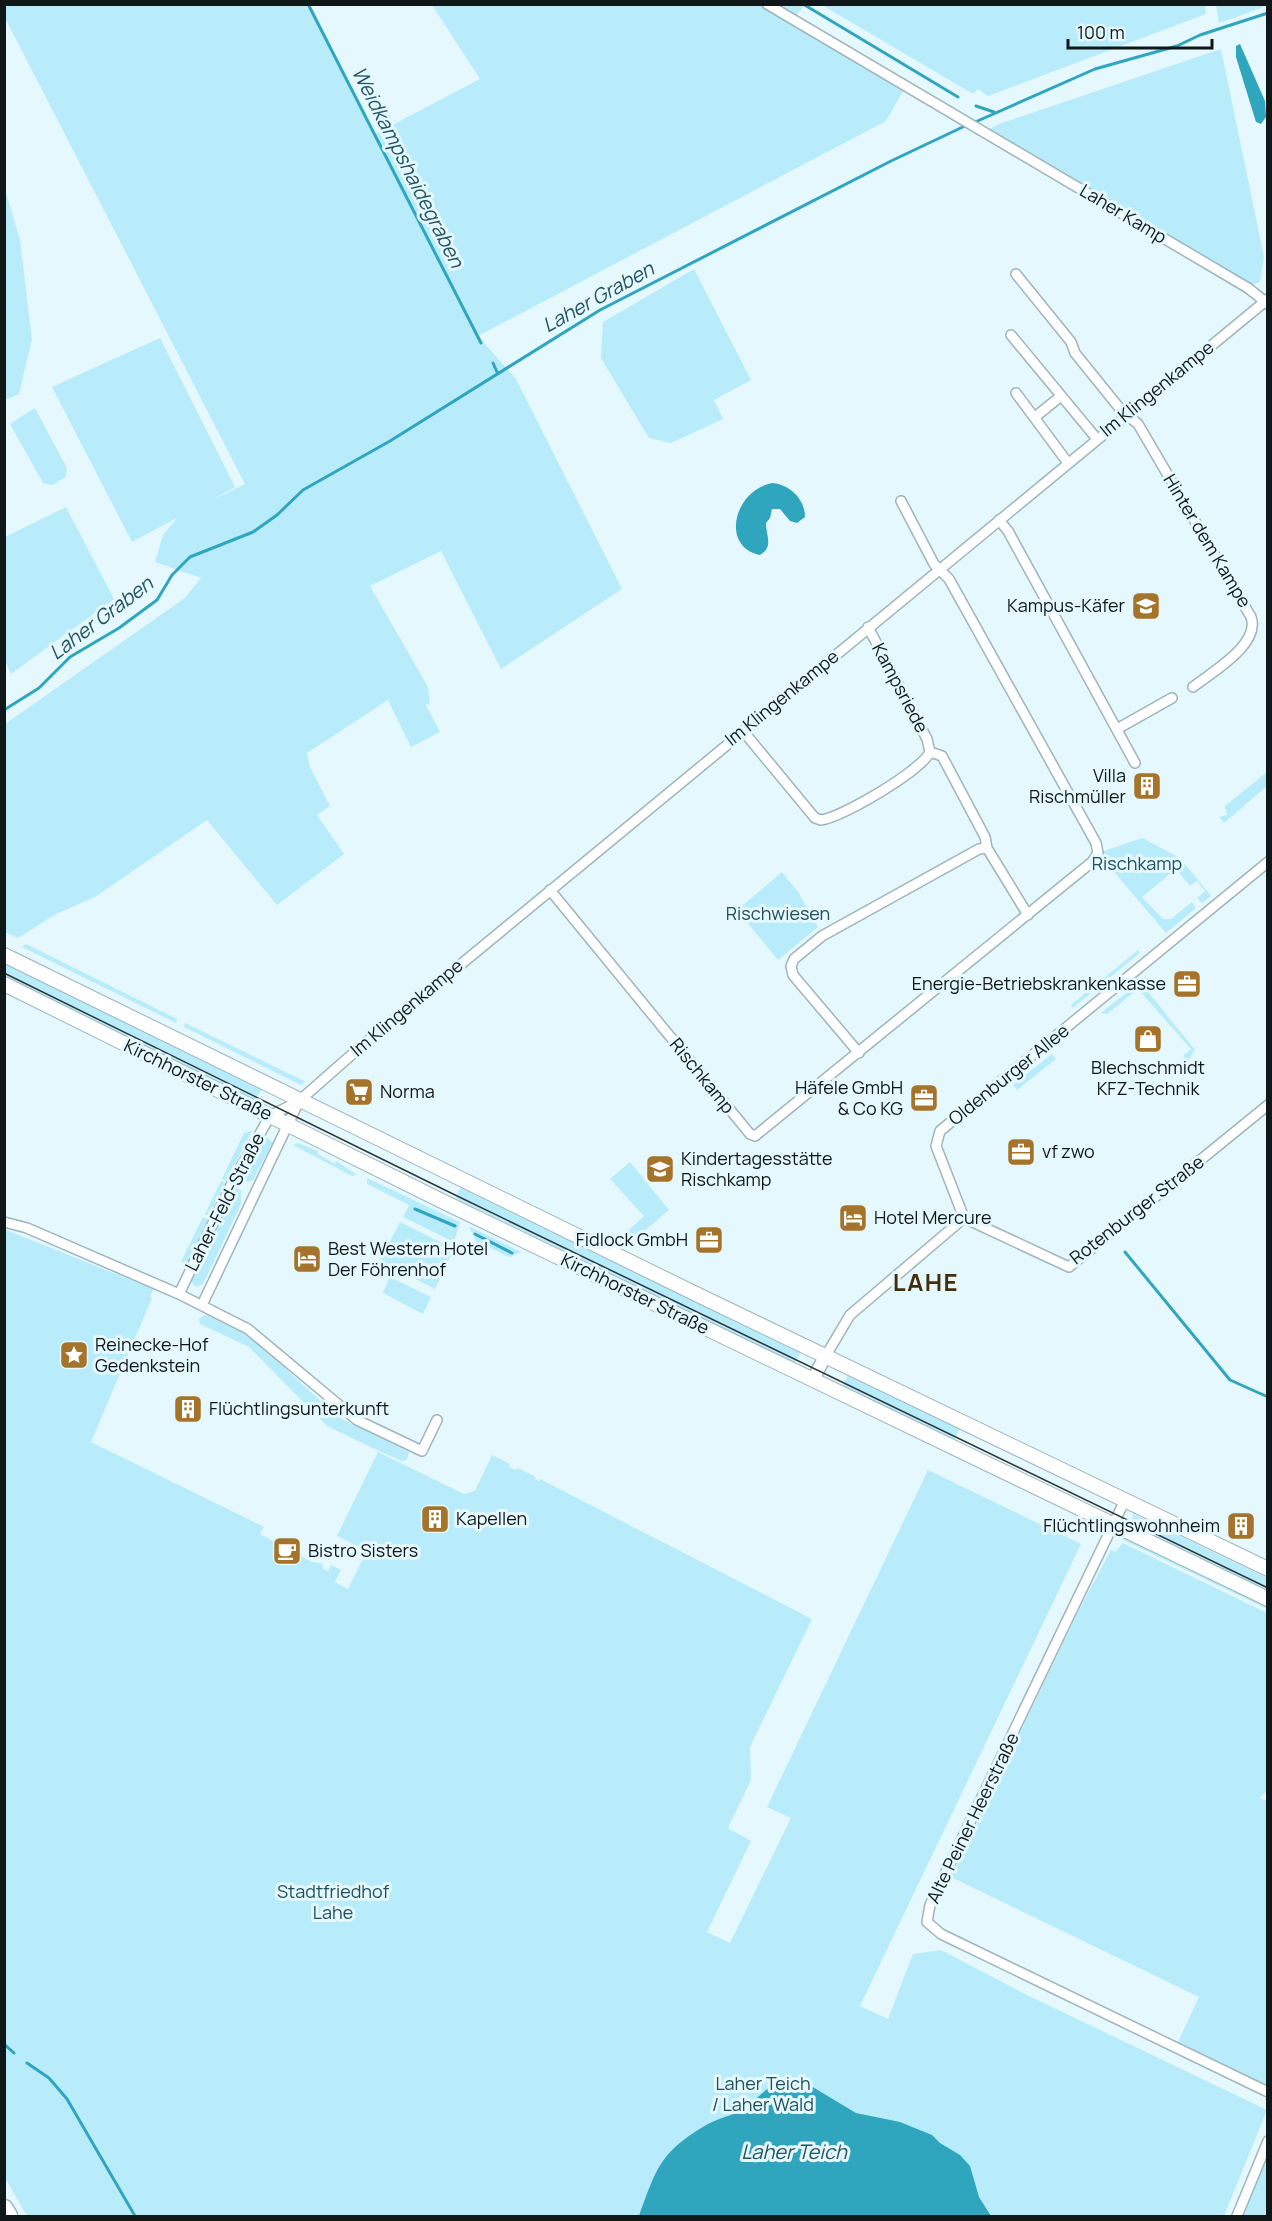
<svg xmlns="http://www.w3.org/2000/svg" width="1272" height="2221" font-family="Manrope,sans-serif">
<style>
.green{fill:#b8ecfa}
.water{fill:#2fa5be}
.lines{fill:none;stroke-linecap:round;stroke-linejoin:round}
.stream{stroke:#2fa5be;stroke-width:3}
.minor-casing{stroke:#9eb5bb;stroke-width:12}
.tertiary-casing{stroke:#9eb5bb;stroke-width:15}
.secondary-casing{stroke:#9eb5bb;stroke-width:16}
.motorway-casing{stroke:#9eb5bb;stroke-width:21}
.minor{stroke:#fff;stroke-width:9}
.tertiary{stroke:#fff;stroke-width:12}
.secondary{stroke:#fff;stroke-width:14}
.motorway{stroke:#fff;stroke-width:18}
.tram{stroke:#2e383a;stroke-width:1.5}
.labels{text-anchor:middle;stroke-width:6;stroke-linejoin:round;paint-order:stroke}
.street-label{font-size:18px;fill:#0f1719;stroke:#e4f8fd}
.poi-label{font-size:18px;fill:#0f1719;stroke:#e4f8fd;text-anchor:start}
.park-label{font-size:18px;fill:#20505b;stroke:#e4f8fd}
.water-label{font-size:20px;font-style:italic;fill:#24535f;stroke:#e4f8fd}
.district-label{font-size:24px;font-weight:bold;letter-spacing:1.5px;fill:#462e0b;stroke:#e4f8fd}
</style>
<rect width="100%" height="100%" fill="#e4f8fd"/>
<!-- green -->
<path class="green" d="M1267 4V6L1219 23 1216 5Z
M4 5H308L375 134 480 79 432 5H805L793 19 906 86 886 121 478 336 516 379 622 589 501 669 441 551 370 586 428 687 430 703 426 705 440 732 411 747 388 700 307 753 310 767 330 806 317 815 344 854 277 905 207 820 95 897 56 914 18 938 5 932V724L185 598 201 578 155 562 163 535 177 518 132 542 52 387 160 338 235 487 212 500 245 484 5 18Z
M1205 5 1206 14 988 96 978 89 973 94 822 5Z
M1221 49 1264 257 1260 282 1252 285 988 130 999 124Z
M5 189 20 240 32 339 19 394 5 400Z
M694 269 751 380 714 400 723 419 671 443 649 438 601 358 603 322Z
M35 408 67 468 66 477 52 485 43 483 10 424Z
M66 507 114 599 11 674 5 660V537Z
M1267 772V786L1224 823 1219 817 1227 815 1225 806Z
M1142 838 1180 858 1211 896 1202 903 1197 898 1205 891 1197 881 1190 886 1176 869 1142 897 1163 919H1171L1192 902 1196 908 1166 933 1098 853Z
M782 872 798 892 818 927 778 960 737 910Z
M26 944 177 1019 176 1023 22 947Z
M1138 950 1140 953 1073 1008 1071 1005Z
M15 951 171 1028 168 1031 13 953Z
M4 961 263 1088 255 1100 5 979Z
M1140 982 1195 1050 1188 1061 1183 1056 1191 1049 1138 989 1107 1014 1101 1013Z
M185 1023 306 1082 301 1085 184 1027Z
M183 1034 292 1088V1089L184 1039Z
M1052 1054 1056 1059 1017 1090 1013 1085Z
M252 1131 226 1181 222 1179 244 1133Z
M265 1137 273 1142 253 1180 247 1182 244 1173Z
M298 1143 318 1151V1154L335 1164 336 1161 357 1175 352 1176 293 1145Z
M630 1162 669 1210 629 1244 618 1240 644 1216 610 1179Z
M367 1178 460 1222 454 1242 403 1217 409 1205 367 1184Z
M221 1181 225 1183 209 1216 205 1214Z
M234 1187 241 1190V1204L206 1278 203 1284 196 1287 191 1282 195 1270Z
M461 1187 801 1351 795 1363 455 1198Z
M203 1217 208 1219 187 1265 181 1262Z
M400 1222 454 1249 435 1289 380 1261Z
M469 1226 521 1252 509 1257 476 1241Z
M4 1229 153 1289 150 1297 152 1298 91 1442 264 1527 260 1534 310 1561 323 1564V1569L328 1571 331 1565 341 1570 335 1582 348 1589 367 1551 337 1536 378 1452 464 1494 475 1491 492 1455 510 1464 509 1467 516 1470 518 1468 536 1477 535 1479 539 1481 540 1479 812 1619 750 1747 751 1780 728 1828 751 1841 707 1932 730 1943 791 1818 767 1807 928 1470 1081 1544 860 2006 888 2019 913 1954 941 1950 1027 1995 1267 2110 1224 2216H27L4 2176Z
M390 1277 431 1297 423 1314 383 1293Z
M204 1315H210L245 1331 338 1417 409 1452 407 1460 402 1461 379 1451 327 1426 249 1347 200 1324 199 1319Z
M848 1375 960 1428 953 1442 841 1389Z
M1134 1514 1267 1578V1593L1128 1527Z
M1128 1537 1267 1604V1609L1121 1539Z
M1123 1543 1267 1613 1268 1789 1260 1798 1267 1801 1268 1805 1267 2086 1177 2044 1199 1997 951 1877 1078 1612 1111 1550 1115 1552Z
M1267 2156V2216H1243Z"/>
<!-- water -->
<path class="water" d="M1240 44 1265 101 1266 117 1261 124 1256 122 1236 57V46Z
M773 483C790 485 805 499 805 517L797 523 790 521 780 509H772L770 518 766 523C766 537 774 546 760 555 719 546 735 489 773 483Z
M786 2077 801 2080 856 2113 900 2122 932 2135 940 2143 960 2155 970 2166 979 2197 991 2216H639C657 2167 660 2152 708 2124 719 2118 731 2116 742 2110 758 2099 768 2085 786 2077Z"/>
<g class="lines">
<!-- stream -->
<path class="stream" d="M308 4 481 343
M803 4 958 97
M976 106 994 112
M973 123 1095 69 1177 46 1200 35 1268 13
M493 363 497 372
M4 710 39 688 70 657 119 628 157 600 172 575 190 557 253 532 277 515 303 490 390 441 600 310 891 161 967 125
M415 1209 455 1226
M475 1234 512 1253
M1125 1252 1230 1380 1268 1397
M4 2044 14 2053
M27 2063 49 2078 67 2099 135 2216"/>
<!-- minor casing -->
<g class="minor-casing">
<path id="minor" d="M767 4 1248 288 1268 304
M1016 274 1071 342 1075 353 1121 410 1138 424 1251 617C1261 644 1212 672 1193 687
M1011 335 1097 439
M1016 393 1068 463
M1035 417 1061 396
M999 520 1008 531 1135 763
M1117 729 1172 698
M743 731 815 818 821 820C841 818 921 771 930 752L927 739 868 627
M930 752 942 756 985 837 987 848 1028 915
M550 890 750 1134 755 1136 1092 862 1098 853 1096 843 949 579 934 564 901 501
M859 1053 793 975 791 966 794 959 822 936 979 849 987 848
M964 1218 936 1146 940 1131 1268 862
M964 1218 1069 1267 1268 1105
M4 1222 27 1228 179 1294 248 1329 357 1420 422 1451 437 1420
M179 1294 234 1179 270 1116 299 1101 357 1050 1268 299
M202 1305 299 1101
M825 1357 850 1315 964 1218
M1125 1500 930 1905 927 1922 941 1934 1268 2092
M1237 2216 1268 2141"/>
</g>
<!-- tertiary casing -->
<g class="tertiary-casing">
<path id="tertiary" d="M813 1379 825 1357"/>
</g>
<!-- secondary casing -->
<g class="secondary-casing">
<path id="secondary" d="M4 955 694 1293 1268 1569
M4 984 446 1203 1268 1599"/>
</g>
<!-- motorway casing -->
<g class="motorway-casing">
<path id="motorway" d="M4 2209 8 2216"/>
</g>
<!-- minor -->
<use href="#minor" class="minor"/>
<!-- tertiary -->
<use href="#tertiary" class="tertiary"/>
<!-- secondary -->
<use href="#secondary" class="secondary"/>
<!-- motorway -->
<use href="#motorway" class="motorway"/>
<!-- tram -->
<path class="tram" d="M4 973 451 1193 1268 1588"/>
</g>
<!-- icons -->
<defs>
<g id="school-square" transform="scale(1.5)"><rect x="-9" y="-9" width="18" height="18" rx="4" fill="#a5742a" stroke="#e4f8fd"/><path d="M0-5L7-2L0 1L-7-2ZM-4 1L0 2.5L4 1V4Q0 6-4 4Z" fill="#fff"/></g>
<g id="building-square" transform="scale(1.5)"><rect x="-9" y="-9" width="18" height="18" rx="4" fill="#a5742a" stroke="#e4f8fd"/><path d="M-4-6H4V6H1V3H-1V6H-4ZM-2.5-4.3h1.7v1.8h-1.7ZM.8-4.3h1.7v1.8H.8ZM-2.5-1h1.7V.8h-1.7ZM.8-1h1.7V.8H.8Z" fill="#fff"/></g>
<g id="office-square" transform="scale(1.5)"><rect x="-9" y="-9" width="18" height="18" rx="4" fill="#a5742a" stroke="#e4f8fd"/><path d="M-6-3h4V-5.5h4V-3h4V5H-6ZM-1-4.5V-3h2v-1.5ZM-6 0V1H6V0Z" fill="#fff"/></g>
<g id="shop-square" transform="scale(1.5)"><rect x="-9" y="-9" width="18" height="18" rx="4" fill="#a5742a" stroke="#e4f8fd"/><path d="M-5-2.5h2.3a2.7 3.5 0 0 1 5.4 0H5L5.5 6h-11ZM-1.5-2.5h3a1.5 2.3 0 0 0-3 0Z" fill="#fff"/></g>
<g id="supermarket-square" transform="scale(1.5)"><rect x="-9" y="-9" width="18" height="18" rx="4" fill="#a5742a" stroke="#e4f8fd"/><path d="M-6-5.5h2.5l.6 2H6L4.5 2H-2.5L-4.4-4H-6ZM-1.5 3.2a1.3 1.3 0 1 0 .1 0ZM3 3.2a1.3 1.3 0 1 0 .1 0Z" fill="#fff"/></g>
<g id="hotel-square" transform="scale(1.5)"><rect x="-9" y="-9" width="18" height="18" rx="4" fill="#a5742a" stroke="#e4f8fd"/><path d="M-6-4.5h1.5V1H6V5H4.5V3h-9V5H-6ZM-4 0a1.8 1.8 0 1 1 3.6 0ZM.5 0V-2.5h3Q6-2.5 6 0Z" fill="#fff"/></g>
<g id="sight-square" transform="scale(1.5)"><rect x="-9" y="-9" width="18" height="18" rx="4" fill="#a5742a" stroke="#e4f8fd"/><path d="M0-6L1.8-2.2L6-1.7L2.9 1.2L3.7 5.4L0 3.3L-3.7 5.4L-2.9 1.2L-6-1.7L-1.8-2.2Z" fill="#fff"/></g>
<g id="cafe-square" transform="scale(1.5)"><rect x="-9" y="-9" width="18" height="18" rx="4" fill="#a5742a" stroke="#e4f8fd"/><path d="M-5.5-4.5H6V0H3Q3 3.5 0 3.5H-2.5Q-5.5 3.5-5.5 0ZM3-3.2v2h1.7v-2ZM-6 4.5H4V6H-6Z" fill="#fff"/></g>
</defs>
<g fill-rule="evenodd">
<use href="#school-square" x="1146" y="606"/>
<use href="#building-square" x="1147" y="786"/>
<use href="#office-square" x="1187" y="984"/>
<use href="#shop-square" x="1148" y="1039"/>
<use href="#supermarket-square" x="359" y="1092"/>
<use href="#office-square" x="924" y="1098"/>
<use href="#office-square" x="1021" y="1152"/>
<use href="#school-square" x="660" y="1169"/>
<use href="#hotel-square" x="853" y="1218"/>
<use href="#office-square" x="709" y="1240"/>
<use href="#hotel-square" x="307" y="1259"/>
<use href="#sight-square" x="74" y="1355"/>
<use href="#building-square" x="188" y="1409"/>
<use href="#building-square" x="435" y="1519"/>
<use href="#building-square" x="1241" y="1526"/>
<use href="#cafe-square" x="287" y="1551"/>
</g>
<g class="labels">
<!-- street labels -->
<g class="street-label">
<text transform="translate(1123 214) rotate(31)" y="6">Laher Kamp</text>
<text transform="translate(1157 389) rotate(-39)" y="6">Im Klingenkampe</text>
<text transform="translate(1207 541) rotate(59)" y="6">Hinter dem Kampe</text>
<text transform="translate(900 688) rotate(62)" y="6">Kampsriede</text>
<text transform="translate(782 698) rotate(-39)" y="6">Im Klingenkampe</text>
<text transform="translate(407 1008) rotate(-40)" y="6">Im Klingenkampe</text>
<text transform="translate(1009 1075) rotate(-39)" y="6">Oldenburger Allee</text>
<text transform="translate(702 1076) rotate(51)" y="6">Rischkamp</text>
<text transform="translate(198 1080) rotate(26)" y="6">Kirchhorster Straße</text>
<text transform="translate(225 1202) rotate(-63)" y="6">Laher-Feld-Straße</text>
<text transform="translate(1137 1210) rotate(-38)" y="6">Rotenburger Straße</text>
<text transform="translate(635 1294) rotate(26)" y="6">Kirchhorster Straße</text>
<text transform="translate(973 1818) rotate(-64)" y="6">Alte Peiner Heerstraße</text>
</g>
<!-- poi labels -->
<g class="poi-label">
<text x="1125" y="612" text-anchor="end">Kampus-Käfer</text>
<text x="1126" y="782" text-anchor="end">Villa<tspan x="1126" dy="21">Rischmüller</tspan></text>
<text x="1166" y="990" text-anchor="end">Energie-Betriebskrankenkasse</text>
<text x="1148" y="1074" text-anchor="middle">Blechschmidt<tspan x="1148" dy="21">KFZ-Technik</tspan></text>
<text x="903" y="1094" text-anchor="end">Häfele GmbH<tspan x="903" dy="21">&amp; Co KG</tspan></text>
<text x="380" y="1098">Norma</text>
<text x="1042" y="1158">vf zwo</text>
<text x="681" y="1165">Kindertagesstätte<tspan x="681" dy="21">Rischkamp</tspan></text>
<text x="874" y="1224">Hotel Mercure</text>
<text x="688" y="1246" text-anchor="end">Fidlock GmbH</text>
<text x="328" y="1255">Best Western Hotel<tspan x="328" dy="21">Der Föhrenhof</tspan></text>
<text x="95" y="1351">Reinecke-Hof<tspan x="95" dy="21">Gedenkstein</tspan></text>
<text x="209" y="1415">Flüchtlingsunterkunft</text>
<text x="456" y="1525">Kapellen</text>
<text x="1220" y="1532" text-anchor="end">Flüchtlingswohnheim</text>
<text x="308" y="1557">Bistro Sisters</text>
</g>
<!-- park labels -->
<g class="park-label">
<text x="1137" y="870">Rischkamp</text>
<text x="778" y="920">Rischwiesen</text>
<text x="333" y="1898">Stadtfriedhof<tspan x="333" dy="21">Lahe</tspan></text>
<text x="763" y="2090">Laher Teich<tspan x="763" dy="21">/ Laher Wald</tspan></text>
</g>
<!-- water labels -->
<g class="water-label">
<text transform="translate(408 167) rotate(63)" y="7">Weidkampshaidegraben</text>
<text transform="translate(598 297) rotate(-29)" y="7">Laher Graben</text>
<text transform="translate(101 618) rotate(-37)" y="7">Laher Graben</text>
<text x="794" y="2159">Laher Teich</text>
</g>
<!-- district labels -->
<g class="district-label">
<text x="926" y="1291">LAHE</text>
</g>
</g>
<!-- border -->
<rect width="1272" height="2221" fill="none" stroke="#0f1719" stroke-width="12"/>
<!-- scale -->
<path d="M1068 39v9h144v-9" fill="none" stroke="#0f1719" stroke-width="3"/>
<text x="1077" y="39" font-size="18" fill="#0f1719" stroke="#e4f8fd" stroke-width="4.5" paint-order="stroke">100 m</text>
</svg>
